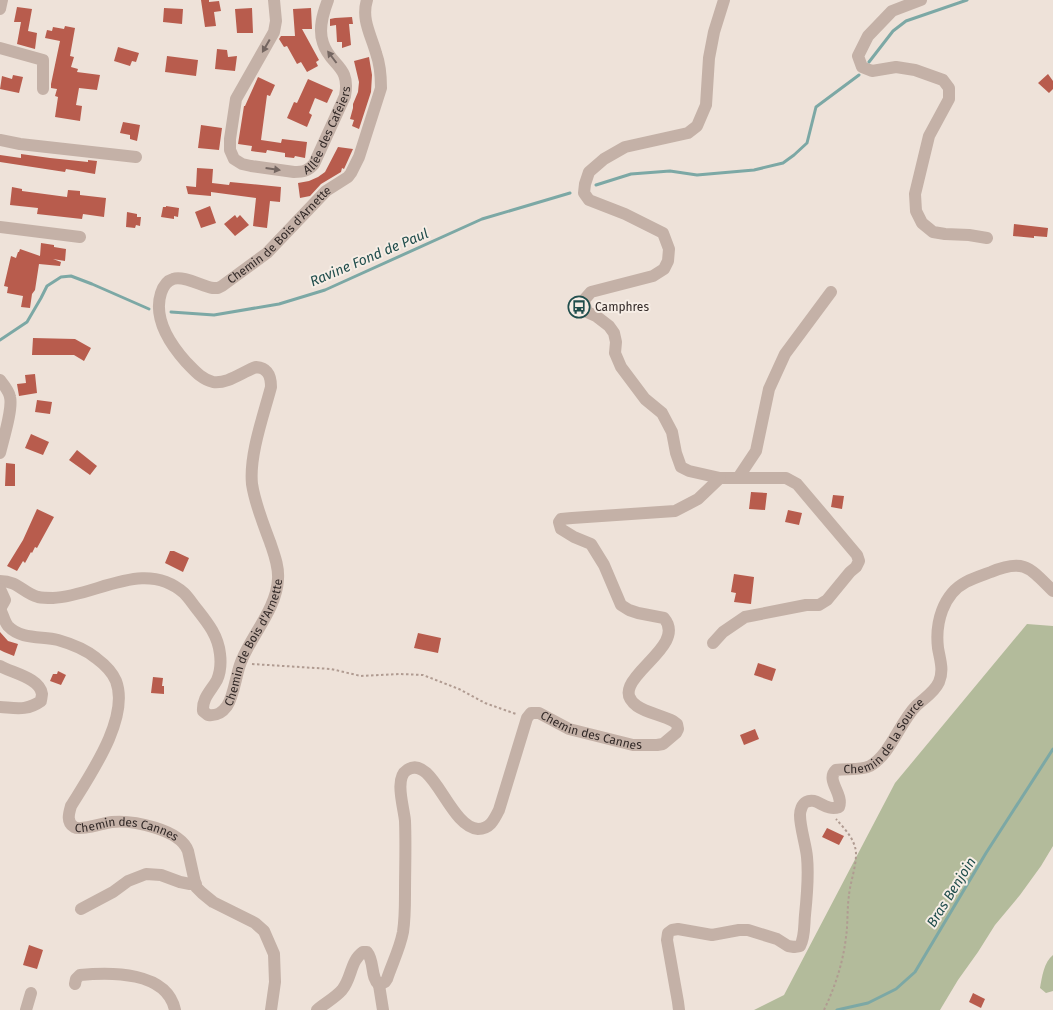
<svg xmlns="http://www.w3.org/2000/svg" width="1053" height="1010" font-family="'Fira Sans',sans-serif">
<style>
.green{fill:#b3bb9b}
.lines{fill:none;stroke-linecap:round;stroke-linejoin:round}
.stream{stroke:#7ca8a5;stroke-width:3}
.building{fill:#b85c4d}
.path{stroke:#b09b91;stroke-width:2;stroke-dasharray:2.5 2.5;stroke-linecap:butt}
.minor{stroke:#c4b1a7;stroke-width:12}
.oneway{fill:#746661}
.labels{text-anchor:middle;stroke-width:4;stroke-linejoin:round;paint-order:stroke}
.street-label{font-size:12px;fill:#322927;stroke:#f6ede5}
.poi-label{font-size:12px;fill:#322927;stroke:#f6ede5;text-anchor:start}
.water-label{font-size:14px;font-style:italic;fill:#214e4d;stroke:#f6ede5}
</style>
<rect width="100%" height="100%" fill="#eee2d9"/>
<!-- green -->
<path class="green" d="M1027 624 1053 626V846L1041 866 1020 895 995 925 978 952 958 980 940 1010H754L784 995 895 783Z
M1053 955V991L1046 993 1040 988C1042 977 1044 962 1053 955Z"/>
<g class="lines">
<!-- stream -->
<path class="stream" d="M869 62 893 31 906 21 967 0
M596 185 631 174 670 171 697 175 754 170 783 163 794 155 807 143 816 107 859 75
M171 312 214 315 279 304 325 290 482 219 570 193
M0 340 27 322 41 298 47 286 61 277 71 276 92 284 149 309
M837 1010 868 1003 896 989 915 972 986 853 1053 749"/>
</g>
<!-- building -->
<path class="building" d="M201 0H209V2L219 1 221 11 214 12 216 26 205 27Z
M17 7 32 9 28 31 37 33 35 49 17 44 21 22H14Z
M164 8 183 9 182 24 163 22Z
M252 8 253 33H237L235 9Z
M311 8 312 29H302L319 60 316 62 318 66 307 72 301 62 297 64 287 46 284 47 279 39 281 36H295L293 9Z
M352 17 353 24H349L351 45 342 48V42H337L336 25 330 26V19L335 18Z
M65 26 75 28 70 56 74 57 71 67 78 69 77 72 100 75 97 90 79 88 76 105 82 106 80 121 55 117 58 97 55 96 57 89 51 88V84L60 41 45 38 47 30 52 31 53 27 64 29Z
M118 47 139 53 136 62 132 61 130 66 114 61Z
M217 49 227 50 228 57 237 56 235 71 215 69Z
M167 56 198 60 196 76 165 72Z
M369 57 372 75 371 92 359 129 352 126 354 120 350 119 353 108V104L358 92 359 82 354 61Z
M1048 74 1053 81V89L1049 93 1038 83Z
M13 75 23 77 19 93 0 89 2 76 12 79Z
M258 77 275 85 270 96 267 95 261 140 281 143 282 139 307 142 305 158 295 156 294 158 285 157V153L267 150 266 153 251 151 252 146 238 144 244 106H245Z
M308 79 333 90 327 103 315 98 309 113 312 115 307 127 287 118 294 102 297 103Z
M123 122 140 125 137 141 130 139V135L120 133Z
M201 125 222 128 219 150 198 148Z
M338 147 353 149 344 169 342 168 341 172 321 184 310 196 300 198 298 183 309 181 318 177 325 172Z
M21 154 50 158 88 162V160L97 161 95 174 66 169 65 172 0 162V155L21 158Z
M197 168 213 169 212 183 229 185 230 182 281 187 280 202 270 201 267 228 253 226 256 198 211 192V196L188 194 186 186 196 187Z
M12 187 22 189V191L67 197 68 190 80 191V195L106 198 104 217 83 214 82 219 37 214 38 208 10 205Z
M166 206 179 208 178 217 174 216V219L161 217 163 207H166Z
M210 206 216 223 201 228 195 212Z
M127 212 137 214V217H141L140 226 136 225 135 228 126 227Z
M235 215 237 218 240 215 249 225 235 236 224 224Z
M1014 224 1048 228 1047 237 1034 236V238L1013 236Z
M41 243 54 245V247L66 249 65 261 53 259 61 262 60 266 39 264 35 290 32 294 30 308 21 307 23 296 7 293 8 287 4 286 11 256 16 258 18 252H19L20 249 40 256Z
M33 338 75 339 91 348 84 361 74 355H32Z
M35 374 37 393 19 396 17 384 26 383 25 375Z
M37 400 52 402 50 414 35 412Z
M31 434 49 442 43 455 25 448Z
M77 450 97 466 90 475 69 460Z
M6 463 15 464V486H5Z
M751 492 767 493 765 510 749 509Z
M833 495 844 496 842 509 831 507Z
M37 509 54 517 37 548 35 547 32 553 31 552 25 563 23 561 17 571 7 566 23 540Z
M788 510 802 513 799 525 785 522Z
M170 551H174L189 558 183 572 165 563Z
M734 574 754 577 751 604 734 602 736 593 731 592Z
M0 632 8 641 18 644 14 656 4 652 0 650Z
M418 633 441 638 438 653 414 648Z
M758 663 776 669 772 681 754 675Z
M58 671 66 675 61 685 50 681 53 674H57Z
M153 677 163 678 162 686H164V694L151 693Z
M755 729 759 739 744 745 740 735Z
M827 828 844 836 839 845 822 837Z
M29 945 43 950 37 969 23 965Z
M973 993 985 999 981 1008 969 1002Z"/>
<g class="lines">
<!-- path -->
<path class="path" d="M252 664 331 669 361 676 400 674 423 675 459 689 485 703 516 714
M824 1010C835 987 843 963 846 937 848 924 847 909 849 895 850 882 859 859 855 847 852 836 843 827 836 819"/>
<!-- minor -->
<g class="minor">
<path id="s1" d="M274 0 276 21 274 32 236 99 230 139V150L234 159 242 164 251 166 294 172C303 172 308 171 314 164L345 96C351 65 330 66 323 43 318 29 323 13 328 0"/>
<path d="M921 0 892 11 868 36 858 56 862 67 872 71 896 67 915 70 943 80 949 88V99L929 136 915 194 916 211 922 223 933 232 945 234 969 235 987 238"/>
<path d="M0 9 2 0"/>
<path d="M0 48 43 60V89"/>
<path d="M0 140 20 144 136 157"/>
<path d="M0 227 80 237"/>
<path d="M0 380C4 385 9 391 10 397 13 409 3 440 0 453"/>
<path d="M738 478 756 451 769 389 785 354 831 292"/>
<path id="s2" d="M0 581C18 581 23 593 38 597 43 598 48 598 53 598 97 596 144 558 184 593 189 598 192 603 196 608 207 622 218 635 220 654 221 662 220 673 217 680 211 691 202 698 203 711L208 715C217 716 222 713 227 706 234 696 236 674 241 662 251 636 277 608 278 579 279 566 274 554 270 542 263 523 255 504 252 484 249 455 264 414 271 387 271 376 268 368 256 367 242 372 228 384 213 382 201 379 194 370 186 362 170 344 153 318 161 293 163 287 166 281 173 279 183 275 202 286 213 288H218L222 286 267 253 326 191 348 177 351 173 359 157 381 88C381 77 380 64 376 53 371 35 361 19 367 0"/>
<path d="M0 589 5 600 0 609"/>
<path id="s3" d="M0 609C3 614 4 621 8 626 21 640 42 636 58 640 72 644 85 649 96 658 104 664 112 671 116 681 130 718 90 775 71 806 69 813 66 822 74 827 81 831 103 823 112 822 132 820 180 829 188 851L196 887 202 893 213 902 255 923 264 931 274 954 275 982 271 1010"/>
<path d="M713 643 723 632 745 617 806 605H819L827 600 850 572 856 567 859 561 857 555 797 484 786 478H720L689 471 681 467 676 453 672 432 662 413 645 399 621 367 615 353 616 342 614 333 609 326 596 316 587 312 585 306 584 300 591 292 653 276 664 269 668 261 669 249 663 233 625 214 589 200 584 193 585 184 589 172 604 159 625 147 688 133 697 126 706 105 709 58 714 32 724 0"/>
<path d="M0 666C12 673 40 678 42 694 42 695 41 700 41 701 27 711 16 708 0 707"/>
<path d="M81 909 113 892 128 881 146 874 161 875 180 882 190 884H196"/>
<path d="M75 984 76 979 80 975C110 972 167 971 175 1010"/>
<path d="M379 985 383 1010"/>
<path d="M26 1010 31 993"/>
<path id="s4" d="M317 1010C325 1003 335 998 342 990 352 978 350 961 363 952H367C375 962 370 977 379 985L385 982 387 979C392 964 400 948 403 932 405 919 405 906 405 894 405 869 406 845 405 821 404 808 394 778 407 770 433 753 449 827 478 829 490 829 494 820 499 810L527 718 531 713H539L569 729 633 745H657L663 744 676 733 678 729 677 724 673 721C662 715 647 713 637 706 602 681 690 649 664 618L638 613 629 610 621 605 604 565 591 544 574 537 561 529 559 522 561 519 572 518 675 511 698 499 720 478"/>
<path id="s5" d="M679 1010 678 1002 667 940 668 933 672 930 678 929 712 935 739 930H748L777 939 788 946 794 947 800 946C805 937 804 925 805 915 807 896 809 877 807 857 806 845 800 828 800 815 800 811 802 804 806 802 817 796 825 812 839 807 844 794 825 780 836 770 847 768 860 771 870 766 890 755 900 722 916 706 924 698 934 693 939 682 944 670 940 660 938 648 935 623 943 594 966 582 974 578 983 575 991 572 1024 558 1030 568 1053 591"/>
</g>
</g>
<!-- one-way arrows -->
<defs><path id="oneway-solid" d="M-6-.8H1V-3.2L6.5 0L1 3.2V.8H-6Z" transform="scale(1.25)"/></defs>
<g class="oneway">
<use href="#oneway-solid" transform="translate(266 46) rotate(120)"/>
<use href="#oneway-solid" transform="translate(332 57) rotate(-127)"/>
<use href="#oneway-solid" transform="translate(273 169) rotate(8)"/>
</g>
<!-- icons -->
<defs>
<g id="bus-ring" transform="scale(1.125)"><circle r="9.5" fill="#f6ede5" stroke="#214e4d" stroke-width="1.5"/><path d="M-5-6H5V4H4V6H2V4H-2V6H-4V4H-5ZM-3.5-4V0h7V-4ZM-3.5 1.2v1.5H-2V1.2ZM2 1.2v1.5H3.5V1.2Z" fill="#214e4d"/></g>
</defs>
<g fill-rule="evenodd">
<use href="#bus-ring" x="579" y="307"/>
</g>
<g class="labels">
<!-- street labels -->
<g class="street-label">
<text dy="4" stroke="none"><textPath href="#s1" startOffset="291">Allée des Cafeiers</textPath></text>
<text dy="4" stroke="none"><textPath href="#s2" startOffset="1024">Chemin de Bois d'Arnette</textPath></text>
<text dy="4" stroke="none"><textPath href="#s2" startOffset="425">Chemin de Bois d'Arnette</textPath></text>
<text dy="4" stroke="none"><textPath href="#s4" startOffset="636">Chemin des Cannes</textPath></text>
<text dy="4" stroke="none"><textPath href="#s5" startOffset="500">Chemin de la Source</textPath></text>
<text dy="4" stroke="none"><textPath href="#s3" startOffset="359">Chemin des Cannes</textPath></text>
</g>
<!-- poi labels -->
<g class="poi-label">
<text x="595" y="311">Camphres</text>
</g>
<!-- water labels -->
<g class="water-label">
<text transform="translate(369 257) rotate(-23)" y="5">Ravine Fond de Paul</text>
<text transform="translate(951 892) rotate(-58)" y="5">Bras Benjoin</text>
</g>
</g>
</svg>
